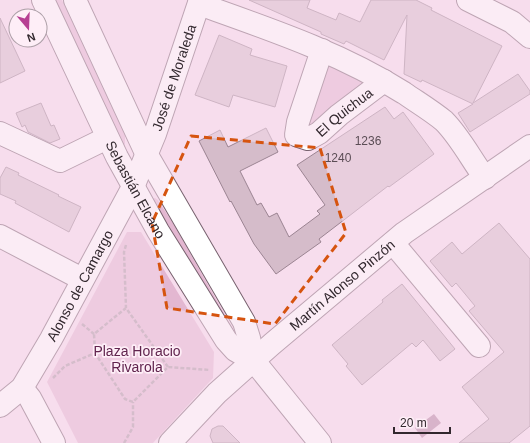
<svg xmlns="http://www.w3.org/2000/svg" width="530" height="443" font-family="Helvetica,sans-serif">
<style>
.green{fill:#e3b7d1}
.water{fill:#b2819f}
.building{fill:#d5bcca;stroke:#9b8492}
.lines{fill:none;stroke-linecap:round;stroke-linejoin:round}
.minor-casing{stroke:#78626f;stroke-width:24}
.path{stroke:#ab97a3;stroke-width:2.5;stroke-dasharray:4 2;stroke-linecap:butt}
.minor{stroke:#fff;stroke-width:22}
.marked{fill:none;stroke:#d6540f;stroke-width:3;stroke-dasharray:8 5;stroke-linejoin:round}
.labels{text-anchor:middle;stroke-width:3.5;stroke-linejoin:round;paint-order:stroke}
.number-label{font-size:12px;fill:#5b4d55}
.street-label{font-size:14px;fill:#32282e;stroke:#feeef7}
.park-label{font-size:14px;fill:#61244e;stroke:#feeef7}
</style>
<rect width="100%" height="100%" fill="#f7dded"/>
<!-- green -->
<path class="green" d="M48 0H62L125 135V144L123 146Z
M326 57 374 81 300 133Z
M155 198 158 200 174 225 233 329V331L149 200Z
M127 232H141L214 352 213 378 153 443H78L47 382Z"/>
<!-- water -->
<path class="water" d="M434 414 441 423 422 438 415 428Z"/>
<!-- building -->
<path class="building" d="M249 0H310L307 8 336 20 339 13 360 22 371 0H416L432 8 431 10 502 46 473 103 518 74 530 91V94L470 132 458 113 473 104 422 80 421 82 404 74 407 15 384 60 346 41 344 44 321 34V32Z
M0 18 25 71 0 83Z
M219 35 252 49 250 55 287 66 275 107 233 95 229 107 195 95Z
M41 103 51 126 54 125 60 139 50 143 28 132 25 125 22 127 16 113Z
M385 107 394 119 403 112 434 154 389 187 388 186 353 213 319 239 321 242 276 274 254 244 231 201 230 202 199 141 220 130 228 147 266 128 278 152 240 171 257 205 261 203 269 217 277 213 289 237 320 214 317 211 325 205 297 165Z
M6 167 19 173 18 175 59 195 58 196 81 207 69 232 15 203 16 201 0 194V178Z
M499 223 530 259V426L509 443H459L489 419 462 387 504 352 469 311 475 306 456 283 452 287 430 261 452 242 462 254Z
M402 284 455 349 440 361 423 340 416 347 412 343 362 385 346 366 348 364 332 345 383 302 382 300Z
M218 426H223L240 443H213L210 436 212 429Z"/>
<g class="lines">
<!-- minor casing -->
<g class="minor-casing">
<g id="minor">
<path id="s1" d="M43 0 117 157 158 231 226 340 235 350 254 361 320 443"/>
<path d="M75 0 147 155 244 322 249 338 254 361"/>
<path d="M468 0 512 22 530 37"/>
<path d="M199 4C269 29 341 53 404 93 417 102 432 111 444 121 460 137 471 159 485 178"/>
<path id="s2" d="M322 50 298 122 296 135 308 139 319 133 339 115 384 81"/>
<path d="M0 133 60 161 107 138"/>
<path d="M0 236 82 279"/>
<path d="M393 243 479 346"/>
<path d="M22 388 30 398 54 443"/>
<path id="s3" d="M0 406 22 388 51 339 133 187 155 134 200 0"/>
<path id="s4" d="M170 443 217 393 272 344 404 233 530 146"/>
</g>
</g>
<!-- path -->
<path class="path" d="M126 245 124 252 126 308
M82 324 94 334
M168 367 126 308 94 334 95 353 125 399 133 402 168 367 210 370
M53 378 65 366 95 353
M124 443 133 427V402"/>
<!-- minor -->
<use href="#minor" class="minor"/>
</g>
<!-- marked area -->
<path d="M0 0H530V443H0ZM191 136 320 148 346 233 275 324 167 308 152 223Z" fill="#f7dded" fill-opacity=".55" fill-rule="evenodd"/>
<path class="marked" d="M191 136 320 148 346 233 275 324 167 308 152 223Z"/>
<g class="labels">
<!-- number labels -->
<g class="number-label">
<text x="368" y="145">1236</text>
<text x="338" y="162">1240</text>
</g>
<!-- street labels -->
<g class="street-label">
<text dy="5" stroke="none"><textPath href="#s3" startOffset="375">José de Moraleda</textPath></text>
<text dy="5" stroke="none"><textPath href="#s2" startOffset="147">El Quichua</textPath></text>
<text dy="5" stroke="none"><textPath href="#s1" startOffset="211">Sebastián Elcano</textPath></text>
<text dy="5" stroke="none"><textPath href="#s3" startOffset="146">Alonso de Camargo</textPath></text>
<text dy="5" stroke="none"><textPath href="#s4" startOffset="234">Martín Alonso Pinzón</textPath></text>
</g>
<!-- park labels -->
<g class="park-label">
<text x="137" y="356">Plaza Horacio<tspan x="137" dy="16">Rivarola</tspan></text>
</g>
</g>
<!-- north arrow -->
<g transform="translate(28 28) rotate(161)"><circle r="19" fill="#feeef7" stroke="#ac9fa7"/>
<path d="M0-3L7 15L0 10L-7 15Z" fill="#b73f93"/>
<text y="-6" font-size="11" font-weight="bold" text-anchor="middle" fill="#32282e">N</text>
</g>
<!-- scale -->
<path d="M394 427v6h56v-6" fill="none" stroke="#32282e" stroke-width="2"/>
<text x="400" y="427" font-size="12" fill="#32282e" stroke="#feeef7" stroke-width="3" paint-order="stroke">20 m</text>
</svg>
